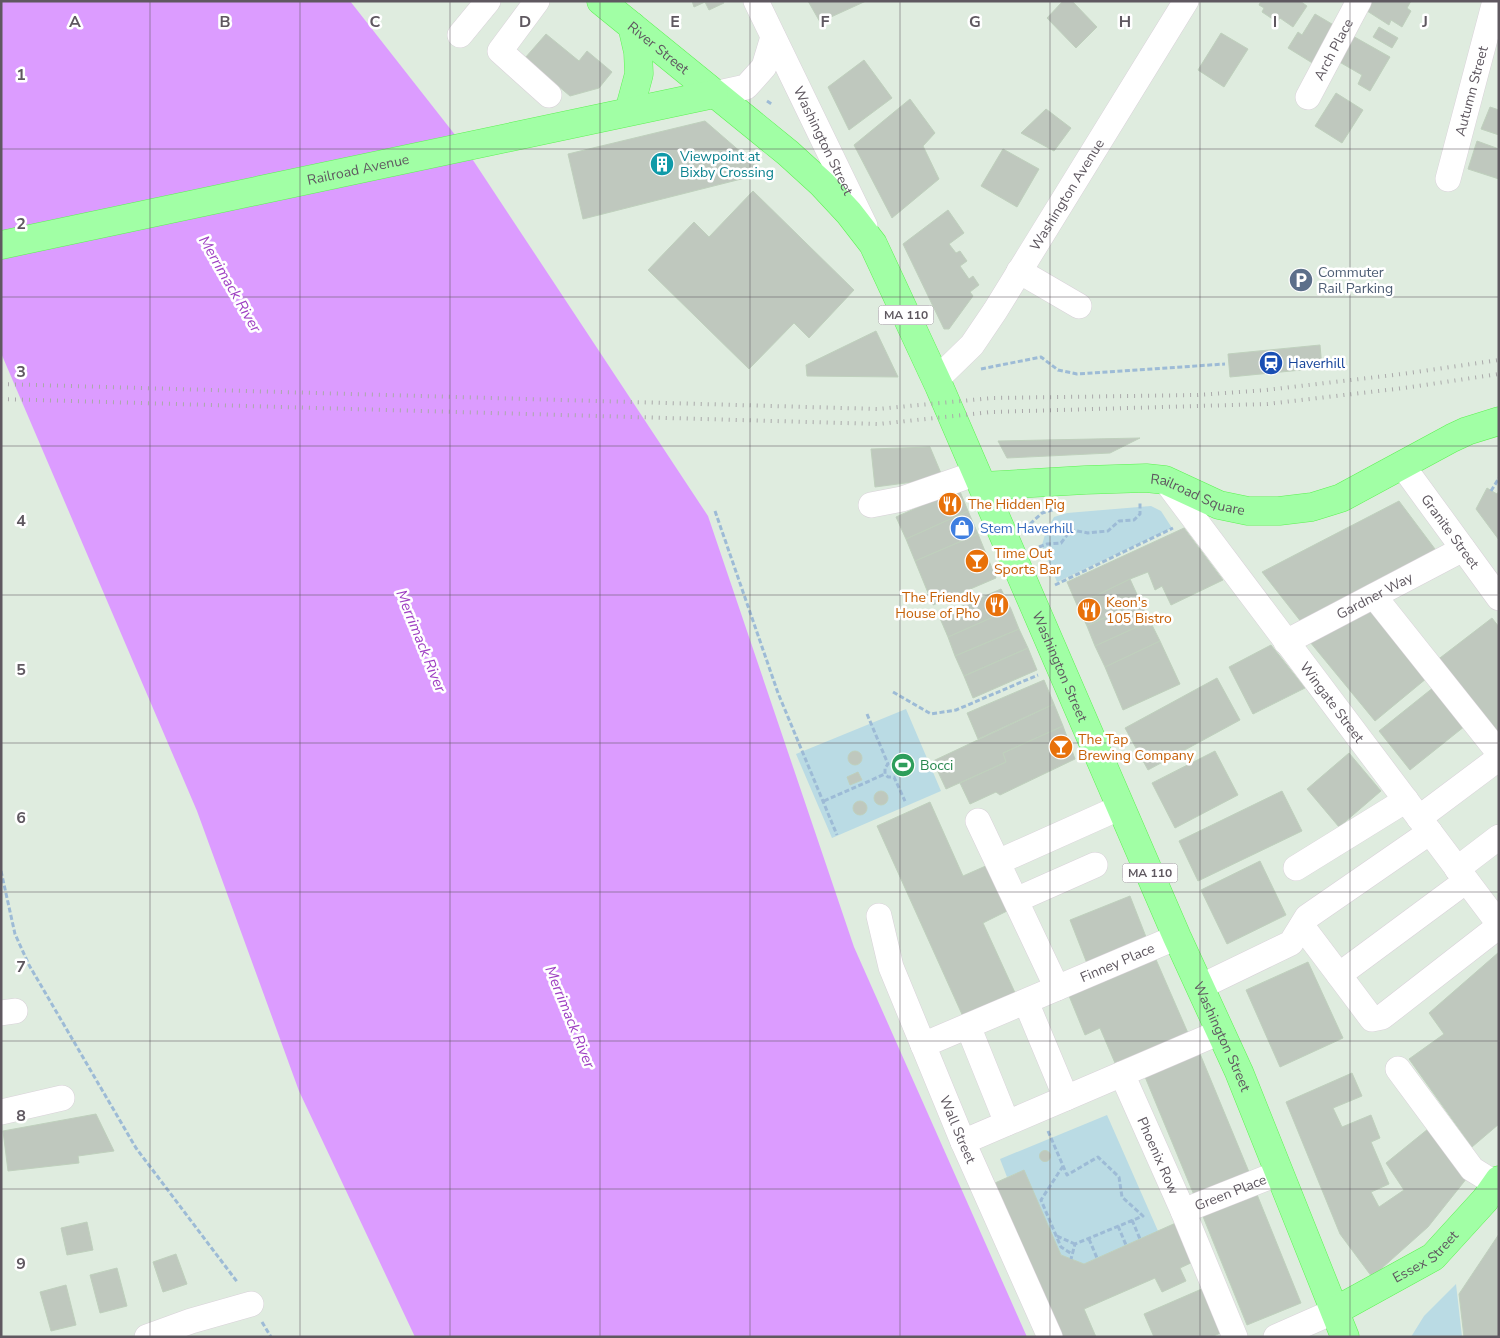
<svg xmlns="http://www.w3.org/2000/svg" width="1500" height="1338" font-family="'Nunito Sans',sans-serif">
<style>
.green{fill:#badbe4}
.water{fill:#dc9cff}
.building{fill:#bfc8be;stroke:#bfd0bd}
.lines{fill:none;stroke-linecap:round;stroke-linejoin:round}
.minor-casing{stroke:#d9d2d9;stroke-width:26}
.major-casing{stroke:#5cf252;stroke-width:29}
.path{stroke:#9dbbd6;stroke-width:3;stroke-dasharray:5 2.5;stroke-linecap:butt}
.minor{stroke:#fff;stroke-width:25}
.major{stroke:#a1ffa5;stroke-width:28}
.rail{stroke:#aaa9aa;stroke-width:4;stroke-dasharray:1 6;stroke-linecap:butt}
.grid{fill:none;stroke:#5f5860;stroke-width:1;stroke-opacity:0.55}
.labels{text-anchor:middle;stroke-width:5;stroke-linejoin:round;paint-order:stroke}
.shield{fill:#fff;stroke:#8f8a90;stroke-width:1}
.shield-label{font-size:12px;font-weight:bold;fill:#5f5860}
.street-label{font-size:14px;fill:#5f5860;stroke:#fff}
.culture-label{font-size:14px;fill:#0d838f;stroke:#fff;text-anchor:start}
.service-label{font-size:14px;fill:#4e5e75;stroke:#fff;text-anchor:start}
.transit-label{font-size:14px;fill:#164399;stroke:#fff;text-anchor:start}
.food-label{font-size:14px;fill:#c56008;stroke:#fff;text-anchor:start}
.shop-label{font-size:14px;fill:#366cbe;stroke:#fff;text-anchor:start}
.leisure-label{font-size:14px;fill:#27864d;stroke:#fff;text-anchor:start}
.water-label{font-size:15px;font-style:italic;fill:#9e3ec2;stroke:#fff}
.grid-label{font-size:16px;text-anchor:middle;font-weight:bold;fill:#5f5860;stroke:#fff;stroke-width:5;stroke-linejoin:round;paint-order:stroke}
</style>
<rect width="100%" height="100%" fill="#dfecdf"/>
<!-- green -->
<path class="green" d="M1151 506 1161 511 1172 528 1057 582 1042 545 1046 531 1054 517 1067 513Z
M906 709 941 791 832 838 796 754Z
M1107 1115 1158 1231 1084 1264 1061 1255 1023 1171 1007 1177 1000 1159Z
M1456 1284 1462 1337H1411L1424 1316Z"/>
<!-- water -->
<path class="water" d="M1 1H350L463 145 708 516 854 947 1027 1337H415L299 1091 197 811 1 353Z"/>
<!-- building -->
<path class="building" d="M692 1H723L724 3 709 10 705 2 694 7Z
M808 1H866L820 22Z
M1063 1H1072L1097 27 1076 48 1047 18Z
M1261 1H1300L1307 6 1293 27 1280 18 1277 22 1262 12 1264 8 1259 5Z
M1369 1H1411L1407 8 1411 11 1402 27 1391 20 1389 25 1364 9Z
M1315 14 1337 27 1314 64 1288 48 1298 32 1302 35Z
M1379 27 1398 38 1392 48 1373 37Z
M1221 33 1248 49 1224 87 1198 70Z
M546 34 579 61 587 51 612 72 599 88 570 96 525 58Z
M1351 35 1390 57 1370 91 1358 84 1362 75 1336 60Z
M864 60 892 98 849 130 828 87Z
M1336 93 1363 110 1342 143 1315 126Z
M910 99 935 133 923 146 939 179 892 218 854 145Z
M1490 107 1499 110V135L1481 129Z
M1046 109 1071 128 1054 151 1021 133Z
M705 121 765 173 583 219 568 154Z
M1477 141 1499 149V179L1468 169Z
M1003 149 1039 169 1017 207 981 186Z
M753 191 854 290 809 338 794 323 749 369 648 270 694 222 709 237Z
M948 210 964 233 949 244 956 253 960 251 967 261 960 266 969 279 973 276 979 285 970 292 973 296 949 329H944L903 244Z
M876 331 898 377 807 376 806 365Z
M1320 345 1322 368 1230 377 1228 354Z
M1140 438 1110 453 1007 458 998 441Z
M930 447 943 478 875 487 871 449Z
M1487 488 1497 494 1499 491V540L1476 509Z
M959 489 968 511 906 539 896 517Z
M1399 501 1438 553 1302 623 1262 572Z
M968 511 978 534 915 561 906 539Z
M1184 528 1223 580 1171 605 1162 586 1155 590 1148 572 1130 579 1077 605 1067 582Z
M978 534 996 578 933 605 915 561Z
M1130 579 1140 601 1087 626 1077 605Z
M1001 589 1011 609 948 637 939 616Z
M1140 601 1150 621 1095 646 1087 626Z
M1373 606 1427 678 1375 721 1310 642Z
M1011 609 1019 629 955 656 948 637Z
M1492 618 1499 627V742L1436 661Z
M1150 621 1160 641 1105 667 1095 646Z
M1019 629 1028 648 964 676 955 656Z
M1160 641 1180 684 1123 710 1105 667Z
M1271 645 1305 688 1253 714 1229 667Z
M1028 648 1037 670 973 698 964 676Z
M1217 678 1240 720 1148 770 1125 728Z
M1044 680 1054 704 978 739 967 713Z
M1434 687 1465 726 1410 770 1379 731Z
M1054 704 1063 726 1003 753 1006 762 946 789 933 761Z
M1063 726 1075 759 1000 795 996 792 970 804 960 783 1006 762 1003 753Z
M1215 751 1238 795 1175 828 1152 783Z
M848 758a7 7 0 1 1 14 0a7 7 0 1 1-14 0Z
M1349 753 1381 791 1339 827 1307 789Z
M858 772 862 780 850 785 847 777Z
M1282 791 1302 831 1198 881 1179 841Z
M874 798a7 7 0 1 1 14 0a7 7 0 1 1-14 0Z
M853 808a7 7 0 1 1 14 0a7 7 0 1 1-14 0Z
M930 802 963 876 988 865 1009 910 983 923 1017 997 965 1021 877 826Z
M1260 861 1286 915 1227 944 1201 890Z
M1130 896 1148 942 1088 966 1070 920Z
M1499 952V1124L1472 1147 1409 1059 1444 1034 1429 1013Z
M1154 955 1188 1033 1115 1063 1100 1028 1085 1035 1067 991Z
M1308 962 1343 1038 1280 1067 1246 990Z
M1198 1049 1249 1172 1194 1195 1143 1072Z
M1352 1073 1362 1096 1333 1108 1342 1127 1371 1115 1380 1138 1371 1142 1389 1184 1371 1192 1379 1207 1404 1190 1386 1163 1428 1129 1467 1178 1428 1227 1372 1277 1340 1234 1286 1102Z
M96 1114 114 1151 78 1156 79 1163 8 1171 3 1131Z
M1039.5 1156a5.5 5.5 0 1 1 11 0a5.5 5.5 0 1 1-11 0Z
M1024 1170 1061 1255 1084 1264 1178 1222 1195 1261 1180 1268 1186 1281 1162 1292 1155 1278 1084 1309 1096 1337H1052L986 1187Z
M1256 1192 1301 1303 1247 1325 1202 1214Z
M87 1222 93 1250 67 1255 61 1228Z
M1499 1234V1337H1464L1459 1294Z
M176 1254 187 1284 163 1292 153 1262Z
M117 1268 127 1306 100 1313 90 1275Z
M66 1285 76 1325 51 1331 40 1292Z
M1204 1288 1223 1332 1211 1337H1154L1144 1314Z"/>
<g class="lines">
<!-- minor casing -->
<g class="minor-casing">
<g id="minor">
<path d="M537 1 500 51 549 95"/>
<path id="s1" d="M756 1 865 226"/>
<path d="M460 35 488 1"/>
<path d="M714 94 746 87 764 67 773 37"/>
<path id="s2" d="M1308 97 1359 1"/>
<path id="s3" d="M1448 179 1495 1"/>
<path d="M1019 271 1079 306"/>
<path id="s4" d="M936 380 972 345 995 311 1186 1"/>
<path id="s5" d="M1402 465 1499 598"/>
<path id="s6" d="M1165 480 1499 924"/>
<path d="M871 505 902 499 977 473"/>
<path d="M1374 596 1499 753"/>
<path id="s7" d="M1286 642 1463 549"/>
<path d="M1419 818 1499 758"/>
<path d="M978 821 1057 988"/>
<path d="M998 862 1121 807"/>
<path d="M1296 868 1406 800"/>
<path d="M1457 869 1499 837"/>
<path d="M1016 900 1095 865"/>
<path id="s8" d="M879 916 891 967 963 1142 1050 1337"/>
<path d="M1302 926 1339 975 1466 881"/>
<path d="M1339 975 1372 1019 1382 1017 1499 926"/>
<path d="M1200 987 1291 943 1307 917 1430 832"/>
<path d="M1026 1002 1066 1098"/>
<path d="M1 1013 15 1011"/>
<path d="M968 1026 1007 1123"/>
<path id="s9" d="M1220 1032 1122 1074 1183 1211 1235 1337"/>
<path id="s10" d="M923 1045 1177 937"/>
<path d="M1398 1069 1472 1169 1496 1184"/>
<path d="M1 1112 62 1098"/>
<path d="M963 1142 1122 1074"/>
<path id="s11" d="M1183 1211 1279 1173"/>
<path d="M147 1337 191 1321 251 1304"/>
<path d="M1276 1337 1335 1311"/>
</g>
</g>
<!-- major casing -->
<g class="major-casing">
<g id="major">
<path id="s12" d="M601 1 788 153 822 184 849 213 873 244 939 386 1177 937 1239 1072 1345 1337"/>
<path d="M629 111 639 74 638 52 632 26"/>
<path id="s13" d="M1 245 714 94"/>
<path id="s14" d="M983 486 1085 480 1146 478 1165 480 1219 505 1248 511H1279L1312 507 1341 498 1452 438 1467 431 1499 421"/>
<path id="s15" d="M1335 1311 1433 1257 1485 1200 1499 1180"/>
</g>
</g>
<!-- path -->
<path class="path" d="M767 101 773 105
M981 369 1041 357 1058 370 1077 374 1225 364
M1491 491 1499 478
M715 511 778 693 837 835
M1030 524 1042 513 1059 508
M1039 547 1047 544 1061 543 1070 531 1072 530 1088 533 1108 531 1119 521 1134 520 1140 514V501
M1055 585 1173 528
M893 692 931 714 956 710 1038 675
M867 714 888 764 885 768V774L888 777H894L905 801
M824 801 885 774
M1 871 15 934 29 965 136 1148 238 1283
M1048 1131 1067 1175 1098 1157 1119 1177 1122 1197 1143 1216 1075 1244 1071 1259
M1063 1166 1041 1200 1061 1247 1072 1254
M1132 1220 1140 1239
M1118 1226 1126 1245
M1057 1236 1075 1244
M1089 1239 1097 1258
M262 1322 271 1337"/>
<!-- minor -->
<use href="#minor" class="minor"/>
<!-- major -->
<use href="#major" class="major"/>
<!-- rail -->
<path class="rail" d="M1 384 878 409 992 398 1198 395 1266 390 1402 374 1499 360
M1 399 879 424 991 412 1267 404 1404 388 1499 374"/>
</g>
<!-- grid -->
<path class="grid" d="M150 1V1337M300 1V1337M450 1V1337M600 1V1337M750 1V1337M900 1V1337M1050 1V1337M1200 1V1337M1350 1V1337M1 149H1499M1 297H1499M1 446H1499M1 595H1499M1 743H1499M1 892H1499M1 1041H1499M1 1189H1499"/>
<!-- icons -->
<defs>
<g id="building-disc" transform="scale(1.25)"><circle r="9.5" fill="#0f9aa8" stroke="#fff"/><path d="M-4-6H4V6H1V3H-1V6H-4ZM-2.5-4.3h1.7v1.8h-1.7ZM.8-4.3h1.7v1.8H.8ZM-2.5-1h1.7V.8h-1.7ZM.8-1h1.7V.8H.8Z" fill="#fff"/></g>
<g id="parking-disc" transform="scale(1.25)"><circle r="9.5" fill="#5c6f8a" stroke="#fff"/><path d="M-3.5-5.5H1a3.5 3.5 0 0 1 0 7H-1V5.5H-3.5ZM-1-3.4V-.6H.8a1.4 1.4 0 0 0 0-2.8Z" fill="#fff"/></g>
<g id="station-disc" transform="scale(1.25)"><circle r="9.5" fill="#1a4fb4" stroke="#fff"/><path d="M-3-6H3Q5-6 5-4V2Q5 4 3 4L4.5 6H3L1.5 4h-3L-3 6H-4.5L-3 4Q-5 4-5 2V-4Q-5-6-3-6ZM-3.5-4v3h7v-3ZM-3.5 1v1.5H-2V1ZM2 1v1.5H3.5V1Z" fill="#fff"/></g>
<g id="restaurant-disc" transform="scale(1.25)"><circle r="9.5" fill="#e8710a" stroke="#fff"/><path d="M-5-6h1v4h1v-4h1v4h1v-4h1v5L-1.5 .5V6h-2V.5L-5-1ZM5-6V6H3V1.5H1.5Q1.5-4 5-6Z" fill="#fff"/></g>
<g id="shop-disc" transform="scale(1.25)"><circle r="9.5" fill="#3f7fe0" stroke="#fff"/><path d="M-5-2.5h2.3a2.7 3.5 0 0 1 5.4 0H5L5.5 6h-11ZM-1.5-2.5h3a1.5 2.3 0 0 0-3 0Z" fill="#fff"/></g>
<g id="bar-disc" transform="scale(1.25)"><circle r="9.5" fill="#e8710a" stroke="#fff"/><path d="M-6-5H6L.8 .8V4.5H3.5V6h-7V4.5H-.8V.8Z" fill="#fff"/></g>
<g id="stadium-disc" transform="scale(1.25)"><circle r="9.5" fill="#2e9e5b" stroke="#fff"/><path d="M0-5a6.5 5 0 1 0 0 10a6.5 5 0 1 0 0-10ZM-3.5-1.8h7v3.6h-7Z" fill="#fff"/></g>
</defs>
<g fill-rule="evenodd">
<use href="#building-disc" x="662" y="164"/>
<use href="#parking-disc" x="1301" y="280"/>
<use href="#station-disc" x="1271" y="363"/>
<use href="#restaurant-disc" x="950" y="504"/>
<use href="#shop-disc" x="962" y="528"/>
<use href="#bar-disc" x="977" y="561"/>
<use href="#restaurant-disc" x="997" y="605"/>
<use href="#restaurant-disc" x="1089" y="610"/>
<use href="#bar-disc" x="1061" y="747"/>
<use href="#stadium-disc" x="903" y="765"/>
</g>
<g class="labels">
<!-- shield labels -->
<g class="shield">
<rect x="878.5" y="305.5" width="55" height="19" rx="4"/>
<rect x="1122.5" y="863.5" width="55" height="19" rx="4"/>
</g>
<g class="shield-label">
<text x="906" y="319">MA 110</text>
<text x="1150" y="877">MA 110</text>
</g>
<!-- street labels -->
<g class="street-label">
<text dy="5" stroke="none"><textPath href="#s12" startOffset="74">River Street</textPath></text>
<text dy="5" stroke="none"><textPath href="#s2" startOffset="54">Arch Place</textPath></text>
<text dy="5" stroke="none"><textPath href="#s3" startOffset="91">Autumn Street</textPath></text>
<text dy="5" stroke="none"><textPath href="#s1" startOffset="155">Washington Street</textPath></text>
<text dy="5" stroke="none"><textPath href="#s13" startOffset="365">Railroad Avenue</textPath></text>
<text dy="5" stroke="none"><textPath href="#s4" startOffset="228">Washington Avenue</textPath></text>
<text dy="5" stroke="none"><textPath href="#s14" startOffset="218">Railroad Square</textPath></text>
<text dy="5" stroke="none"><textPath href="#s5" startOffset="82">Granite Street</textPath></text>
<text dy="5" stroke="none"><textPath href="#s7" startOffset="100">Gardner Way</textPath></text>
<text dy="5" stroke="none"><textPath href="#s12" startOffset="828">Washington Street</textPath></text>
<text dy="5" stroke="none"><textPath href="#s6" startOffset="278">Wingate Street</textPath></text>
<text dy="5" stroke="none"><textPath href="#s10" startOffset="211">Finney Place</textPath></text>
<text dy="5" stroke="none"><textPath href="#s12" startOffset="1232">Washington Street</textPath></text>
<text dy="5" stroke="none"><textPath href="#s8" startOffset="228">Wall Street</textPath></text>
<text dy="5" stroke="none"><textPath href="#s9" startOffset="196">Phoenix Row</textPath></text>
<text dy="5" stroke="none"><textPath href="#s11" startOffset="51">Green Place</textPath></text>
<text dy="5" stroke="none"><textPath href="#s15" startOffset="106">Essex Street</textPath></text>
</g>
<!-- culture labels -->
<g class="culture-label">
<text x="680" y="161">Viewpoint at<tspan x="680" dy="16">Bixby Crossing</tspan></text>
</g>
<!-- service labels -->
<g class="service-label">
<text x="1318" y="277">Commuter<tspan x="1318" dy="16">Rail Parking</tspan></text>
</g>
<!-- transit labels -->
<g class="transit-label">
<text x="1288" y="368">Haverhill</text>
</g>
<!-- food labels -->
<g class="food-label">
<text x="968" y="509">The Hidden Pig</text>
<text x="994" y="558">Time Out<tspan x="994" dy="16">Sports Bar</tspan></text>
<text x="980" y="602" text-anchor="end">The Friendly<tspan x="980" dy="16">House of Pho</tspan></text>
<text x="1106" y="607">Keon's<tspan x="1106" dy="16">105 Bistro</tspan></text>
<text x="1078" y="744">The Tap<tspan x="1078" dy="16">Brewing Company</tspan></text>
</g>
<!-- shop labels -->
<g class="shop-label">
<text x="980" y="533">Stem Haverhill</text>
</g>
<!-- leisure labels -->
<g class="leisure-label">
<text x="920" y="770">Bocci</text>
</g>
<!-- water labels -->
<g class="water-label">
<text transform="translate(230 284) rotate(60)" y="5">Merrimack River</text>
<text transform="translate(421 641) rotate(68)" y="5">Merrimack River</text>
<text transform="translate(570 1017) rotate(68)" y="5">Merrimack River</text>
</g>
</g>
<g class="grid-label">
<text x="75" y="27">A</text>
<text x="225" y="27">B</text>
<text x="375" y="27">C</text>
<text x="525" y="27">D</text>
<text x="675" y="27">E</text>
<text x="825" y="27">F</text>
<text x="975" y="27">G</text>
<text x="1125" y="27">H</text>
<text x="1275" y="27">I</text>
<text x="1425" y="27">J</text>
<text x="21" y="80">1</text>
<text x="21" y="229">2</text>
<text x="21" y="377">3</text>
<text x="21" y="526">4</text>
<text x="21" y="675">5</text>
<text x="21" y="823">6</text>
<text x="21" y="972">7</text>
<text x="21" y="1121">8</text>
<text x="21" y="1269">9</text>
</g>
<!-- border -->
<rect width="1500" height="1338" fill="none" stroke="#5f5860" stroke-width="5"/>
</svg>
